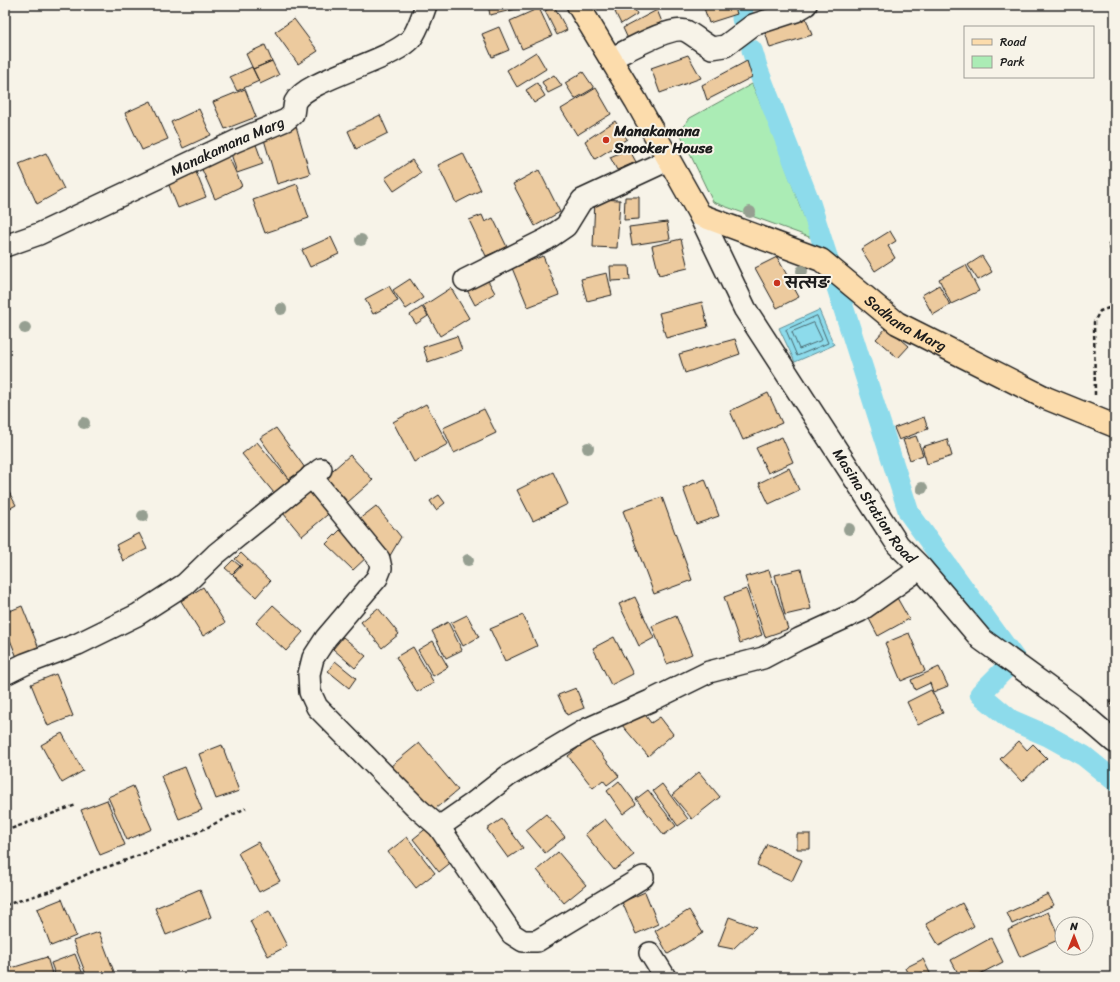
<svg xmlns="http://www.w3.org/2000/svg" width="1120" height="982" font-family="Sriracha,'Playpen Sans Deva',sans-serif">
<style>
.green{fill:#abecb5;stroke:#648468}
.water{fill:#8ddbeb;stroke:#608f98}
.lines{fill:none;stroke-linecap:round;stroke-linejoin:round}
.shore{stroke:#49686f;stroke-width:1}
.canal{stroke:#8ddbeb;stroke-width:21}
.building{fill:#ecca9e;stroke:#1c1c1c}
.minor-casing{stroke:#1c1c1c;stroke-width:24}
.tertiary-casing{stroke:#1c1c1c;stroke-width:25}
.primary-casing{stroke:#1c1c1c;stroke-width:25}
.path{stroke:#1c1c1c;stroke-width:2.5;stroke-dasharray:4 3;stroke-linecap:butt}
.minor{stroke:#f7f3e8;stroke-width:21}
.tertiary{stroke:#f7f3e8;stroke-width:22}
.primary{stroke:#fcdcac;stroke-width:22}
.tree{fill:#969f91}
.poi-dot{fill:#c8321e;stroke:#f7f3e8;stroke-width:1.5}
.labels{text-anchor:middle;stroke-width:4;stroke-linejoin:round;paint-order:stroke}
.poi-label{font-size:15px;font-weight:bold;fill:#1c1c1c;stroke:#f7f3e8;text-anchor:start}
.street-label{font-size:15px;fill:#1c1c1c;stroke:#f7f3e8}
</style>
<rect width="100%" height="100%" fill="#f7f3e8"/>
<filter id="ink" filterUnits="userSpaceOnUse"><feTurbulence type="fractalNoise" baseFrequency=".025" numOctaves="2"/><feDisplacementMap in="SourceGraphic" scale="8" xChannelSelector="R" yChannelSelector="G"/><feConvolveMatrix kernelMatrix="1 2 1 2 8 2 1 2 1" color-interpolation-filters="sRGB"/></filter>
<g filter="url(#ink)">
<!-- green -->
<path class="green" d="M752 84 771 127 812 238 713 202 679 131 690 118Z"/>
<!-- water -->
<path class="water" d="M819 310 834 345 795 362 779 328Z"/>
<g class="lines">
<!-- shore -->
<path class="shore" d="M817 316 828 343 797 356 786 330Z
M814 323 822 340 799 349 792 332Z"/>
<!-- canal -->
<path class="canal" d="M742 19 743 5
M752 50 758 70 810 203 909 513 1015 659 980 694 1011 720 1048 736 1084 756 1115 781"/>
</g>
<!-- building -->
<path class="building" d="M488 5H534L490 15Z
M627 5H633L637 14 621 24 615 12Z
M703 5H734L737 14 709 23Z
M554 6 567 30 557 35 545 11Z
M539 8 552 36 522 49 510 21Z
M657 10 662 22 628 39 623 28Z
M804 13 812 35 770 48 763 25Z
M294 19 318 51 298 64 275 32Z
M499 27 509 50 492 57 482 34Z
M265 45 272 61 253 69 246 54Z
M536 52 546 69 517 87 507 70Z
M688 55 701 78 660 93 651 68Z
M272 61 279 75 260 84 253 69Z
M747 61 752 77 707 100 702 85Z
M252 67 259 81 237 91 230 77Z
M583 72 594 88 575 99 565 83Z
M554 75 562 86 548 93 542 82Z
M537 83 545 96 534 103 526 90Z
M596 88 611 114 577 135 561 109Z
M245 89 256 117 225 129 213 102Z
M151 101 168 139 142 150 125 113Z
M199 109 211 135 183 148 171 122Z
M380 115 388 133 356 149 348 131Z
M615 121 627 139 595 159 585 141Z
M296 126 310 174 277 184 263 136Z
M254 139 263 164 237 173 229 147Z
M629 149 636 162 617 170 610 157Z
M46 153 64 189 37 204 19 164Z
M227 153 242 186 215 199 200 165Z
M463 153 481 190 456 203 438 165Z
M412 160 421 173 394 191 385 178Z
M194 167 206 197 178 208 166 178Z
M539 170 560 212 535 226 513 184Z
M297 184 309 218 265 233 253 200Z
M625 197H639V219L624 220Z
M595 199 620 200 617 248 593 247Z
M482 215 485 222 493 218 507 247 486 256 469 220Z
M667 222 670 239 632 245 629 227Z
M890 231 896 241 888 246 895 258 875 271 861 249Z
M331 237 339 254 310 267 302 250Z
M681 239 688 268 659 275 652 246Z
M1115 241V263L1108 244Z
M543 256 559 295 528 307 512 268Z
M982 256 992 272 978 280 968 265Z
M777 257 799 297 777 308 755 268Z
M966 265 979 291 951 304 939 279Z
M610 266H629L630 280 611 281Z
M607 273 612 295 587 301 581 279Z
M486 277 495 293 475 305 466 288Z
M410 279 423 298 406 309 393 290Z
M939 285 950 305 933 315 922 295Z
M389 286 398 301 373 314 365 299Z
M451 288 469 318 440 336 423 306Z
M702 302 708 327 666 338 659 313Z
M422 307 428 316 416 324 410 315Z
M887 327 909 346 898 358 876 339Z
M457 336 462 350 428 362 423 347Z
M735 339 740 354 685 373 679 354Z
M768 393 782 423 743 440 730 411Z
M426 404 448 444 414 462 393 422Z
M484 409 496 433 454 453 443 428Z
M924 417 928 429 899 440 894 428Z
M276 428 305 468 289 479 260 438Z
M916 436 923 455 910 460 903 440Z
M782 437 793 462 768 473 756 448Z
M947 439 952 456 927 464 922 447Z
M257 442 289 480 274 493 242 454Z
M350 455 373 480 348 502 325 477Z
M789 468 799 490 769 504 759 483Z
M553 472 568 504 533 521 517 490Z
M705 479 719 516 696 524 683 488Z
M5 485 16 505 5 511Z
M313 488 333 510 302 536 283 513Z
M439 495 445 503 436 510 430 501Z
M662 497 692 580 654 594 623 511Z
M376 506 401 537 388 559 358 520Z
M342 528 369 555 353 570 326 544Z
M139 533 147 549 123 561 116 545Z
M241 553 270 581 256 597 233 575 242 565 235 559Z
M233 560 240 566 232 574 225 568Z
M801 569 811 609 785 615 775 575Z
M769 570 788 629 765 637 745 577Z
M5 582 10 591 5 594Z
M203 587 225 623 203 636 181 601Z
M746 589 762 635 740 643 724 597Z
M896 596 909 619 878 636 866 613Z
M635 597 654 638 639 646 619 604Z
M273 605 303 632 286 651 256 623Z
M22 606 40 651 18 660 5 627V613Z
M378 608 399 634 382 648 361 622Z
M467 615 479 637 463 646 451 623Z
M523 615 537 646 505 661 490 629Z
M676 616 692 654 667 664 652 626Z
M448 622 462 650 446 658 432 631Z
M909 633 925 671 901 681 885 643Z
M343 637 366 656 355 668 333 649Z
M614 637 633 674 611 685 593 648Z
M433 641 448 667 433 676 418 650Z
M413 647 434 683 417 692 396 657Z
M335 661 356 678 349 688 328 671Z
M939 667 948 686 933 692 930 683 915 690 911 680Z
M56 674 73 716 48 726 31 684Z
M576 688 584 708 567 715 558 695Z
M931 690 943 713 918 725 907 702Z
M1115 699V713L1110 701Z
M641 709 651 723 660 717 673 734 648 756 621 724Z
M62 733 83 771 62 783 41 745Z
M589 739 619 776 607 785 603 780 593 788 568 756Z
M1019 741 1027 750 1033 744 1047 758 1022 782 1000 759Z
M419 743 458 790 430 813 391 766Z
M222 745 239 791 216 799 199 754Z
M185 767 202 810 179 819 161 776Z
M699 772 720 797 692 819 672 795Z
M619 781 636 804 623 814 607 791Z
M662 784 688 819 678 826 653 791Z
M133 786 152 829 127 840 108 797Z
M648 790 676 826 664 835 636 799Z
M107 800 125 845 100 855 81 810Z
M546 814 565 837 545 853 526 830Z
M502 819 523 848 508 858 487 829Z
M605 819 634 855 614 870 585 834Z
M428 827 454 860 439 872 413 839Z
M797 834H810V849H797Z
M407 837 435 873 416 888 388 852Z
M258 842 280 881 259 892 238 853Z
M767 844 802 860 792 881 757 865Z
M558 852 586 885 564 903 537 870Z
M200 889 211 917 166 935 155 908Z
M645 892 658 924 636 934 622 902Z
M1048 894 1054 905 1012 924 1007 913Z
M62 899 76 936 51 946 37 909Z
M962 903 974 926 939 946 926 924Z
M689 910 703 933 668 954 655 931Z
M269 911 287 946 268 956 250 921Z
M1048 912 1060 939 1020 957 1008 930Z
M729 917 756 927 733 949 718 946Z
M99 932 116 977H87L73 941Z
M991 938 1003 962 974 977H960L951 960Z
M75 954 84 977H56L51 963Z
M47 957 53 977H5V970Z
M923 959 932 977H909L905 968Z"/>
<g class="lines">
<!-- minor casing -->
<g class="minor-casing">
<g id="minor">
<path d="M610 59C625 52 671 25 686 31 695 36 703 43 712 48L725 46 753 25 796 11 806 5"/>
<path id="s1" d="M5 246 39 234 236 141 286 120 293 114C294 110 294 105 295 102 306 80 385 63 409 41 416 35 423 14 426 5"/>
<path d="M465 280 547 239 566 226 582 200 668 160"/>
<path d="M311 476 379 559 381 568 377 578 326 638 313 658 309 674 310 692 317 707 416 807 439 827 512 934 523 941H537L643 877"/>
<path d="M5 674 25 664 78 644 137 615 185 584 216 554 321 469"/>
<path d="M439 827 472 804 508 776 587 729 650 701 709 672 763 658 799 639 860 611 921 568"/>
<path d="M650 953 665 977"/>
</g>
</g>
<!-- tertiary casing -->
<g class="tertiary-casing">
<g id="tertiary">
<path id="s2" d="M700 215 745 309 898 545 921 568 981 639 1072 705 1115 742"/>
</g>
</g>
<!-- primary casing -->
<g class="primary-casing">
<g id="primary">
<path id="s3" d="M578 5 636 101 700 215 821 260 897 323 1046 398 1115 426"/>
</g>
</g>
<!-- path -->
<path class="path" d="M1095 395 1094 322 1100 311 1115 306
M5 831 76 805
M5 905 54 890 94 871 110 866 172 843 194 834 246 808"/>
<!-- minor -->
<use href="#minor" class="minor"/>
<!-- tertiary -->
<use href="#tertiary" class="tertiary"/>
<!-- primary -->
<use href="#primary" class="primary"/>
</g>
<!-- trees -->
<g class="tree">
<circle cx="750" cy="212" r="6"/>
<circle cx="361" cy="240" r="6"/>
<circle cx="802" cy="271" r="6"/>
<circle cx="281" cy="309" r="6"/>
<circle cx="25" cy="328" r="6"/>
<circle cx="84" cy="423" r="6"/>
<circle cx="588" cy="448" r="6"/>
<circle cx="922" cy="488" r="6"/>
<circle cx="143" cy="516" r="6"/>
<circle cx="849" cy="529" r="6"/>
<circle cx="468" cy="560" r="6"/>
</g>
</g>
<!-- markers -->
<g class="poi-dot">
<circle cx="606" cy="140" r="4"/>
<circle cx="777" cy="283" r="4"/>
</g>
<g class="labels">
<!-- poi labels -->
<g class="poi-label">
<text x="614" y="136">Manakamana<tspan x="614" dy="17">Snooker House</tspan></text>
<text x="785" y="288">सत्सङ</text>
</g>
<!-- street labels -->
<g class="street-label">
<text dy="5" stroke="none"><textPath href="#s1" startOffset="244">Manakamana Marg</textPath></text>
<text dy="5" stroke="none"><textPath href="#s3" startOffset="478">Sadhana Marg</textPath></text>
<text dy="5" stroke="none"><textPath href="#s2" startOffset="340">Masina Station Road</textPath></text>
</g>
</g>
<!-- margin -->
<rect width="1120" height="982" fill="none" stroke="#f7f3e8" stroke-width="20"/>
<rect x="10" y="10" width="1100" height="962" fill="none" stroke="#1c1c1c" stroke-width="1.5" filter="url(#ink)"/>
<!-- legend -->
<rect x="964" y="26" width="130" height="52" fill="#f7f3e8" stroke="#9f9d96"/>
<rect x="972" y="39" width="20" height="6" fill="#fcdcac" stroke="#9f9d96"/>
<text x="1000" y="46" font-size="12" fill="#1c1c1c">Road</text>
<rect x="972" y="56" width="20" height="12" fill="#abecb5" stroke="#9f9d96"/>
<text x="1000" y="66" font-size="12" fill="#1c1c1c">Park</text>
<!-- north arrow -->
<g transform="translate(1074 936)"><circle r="19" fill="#f7f3e8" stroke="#9f9d96"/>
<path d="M0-3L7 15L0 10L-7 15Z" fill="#c8321e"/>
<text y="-6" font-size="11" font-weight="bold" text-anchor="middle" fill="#1c1c1c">N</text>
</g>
</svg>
